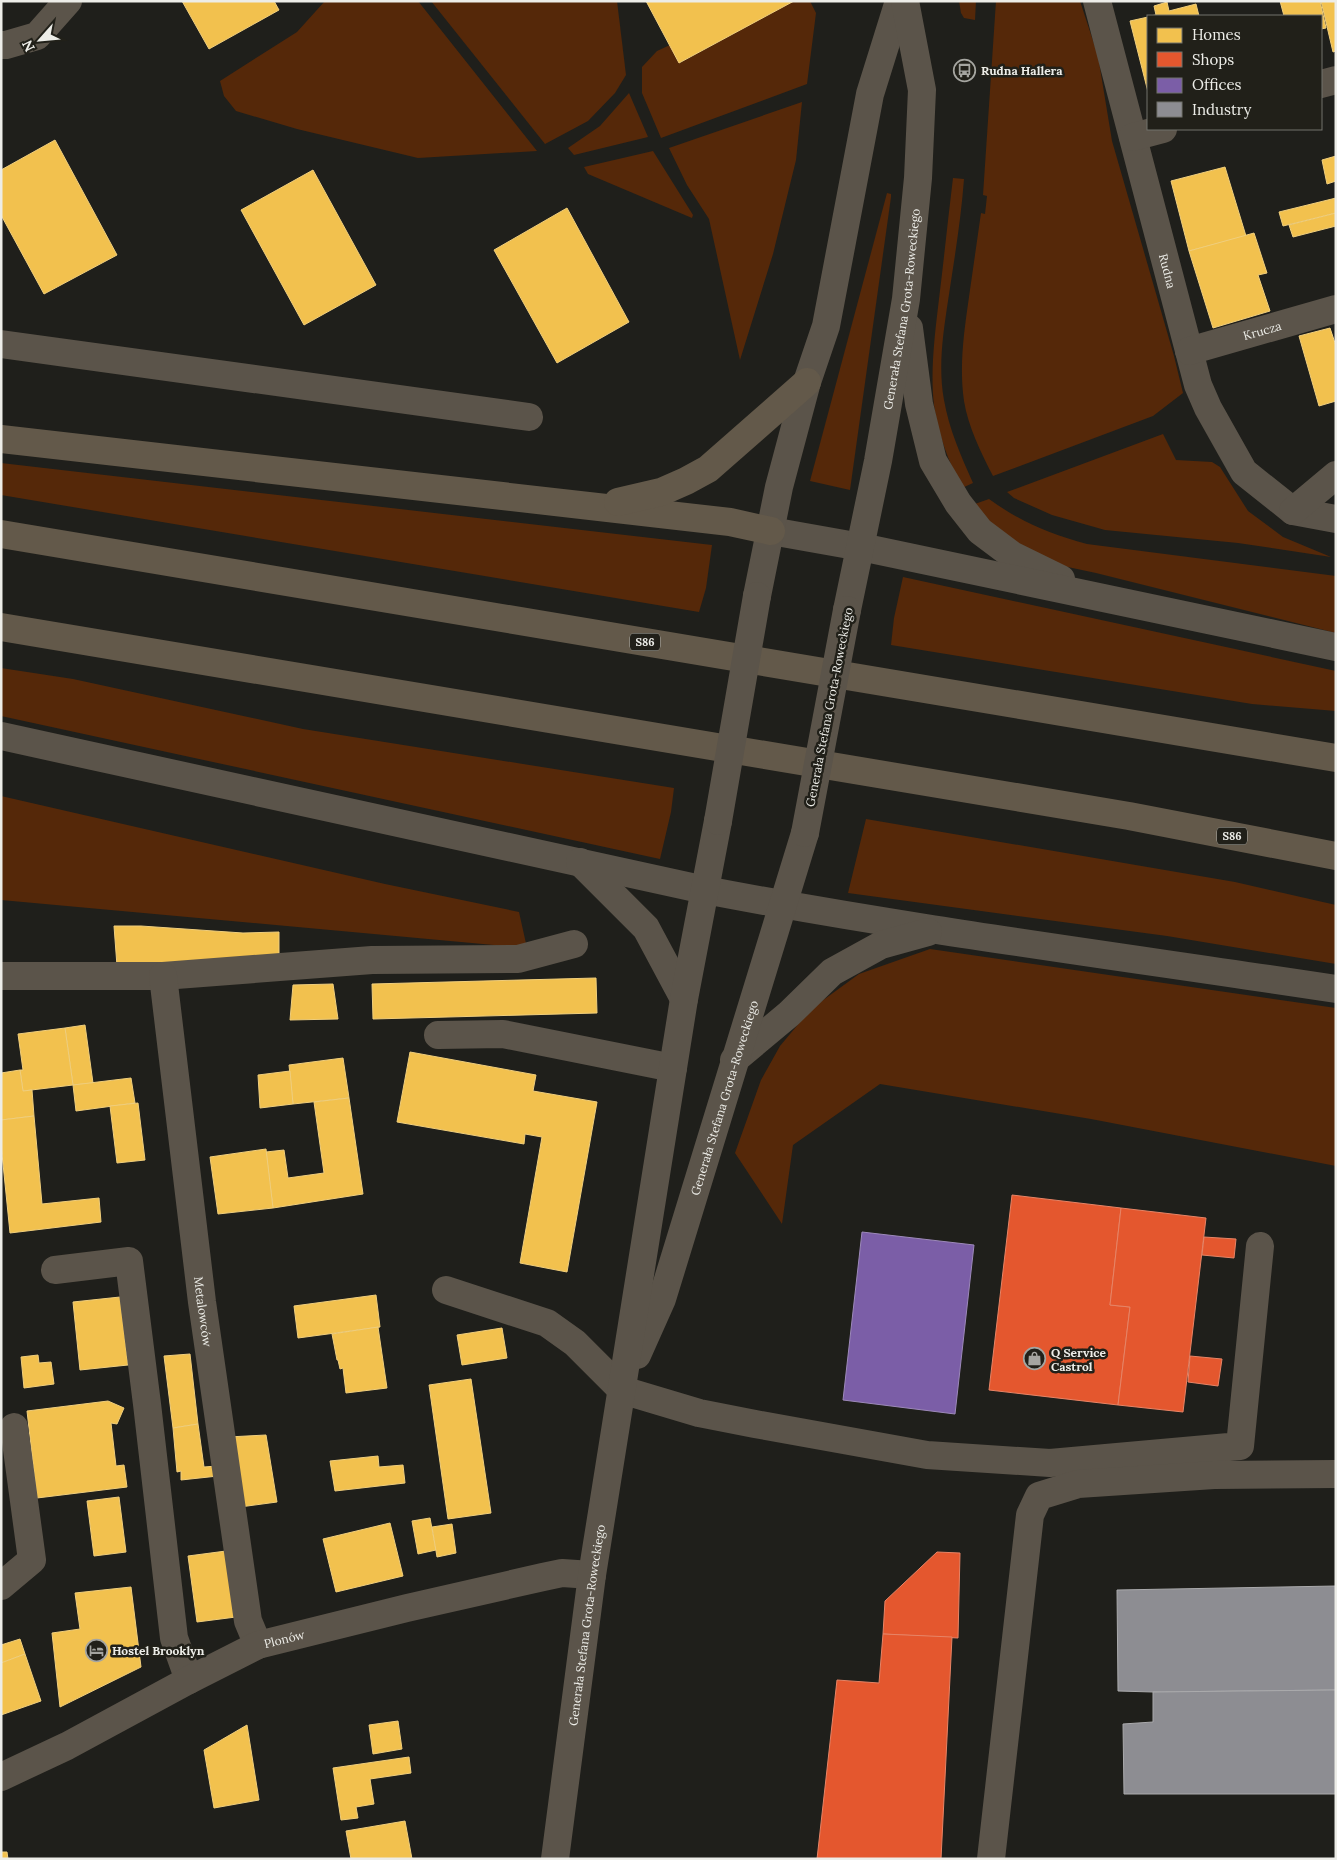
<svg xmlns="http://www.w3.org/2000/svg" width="1337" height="1860" viewBox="0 0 1337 1860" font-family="Lora,serif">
<rect width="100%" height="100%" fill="#1f1f1b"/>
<!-- green -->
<g fill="#552809">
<polygon points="325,1 418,1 537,151 418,158 297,129 236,111 224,96 220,81 297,32"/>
<polygon points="431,1 617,1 626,75 615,93 588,121 545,144"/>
<polygon points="794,1 810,1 816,13 807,84 661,138 642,93 642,67 657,51 670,45 680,63"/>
<polygon points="959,1 976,1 975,20 964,18 961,13"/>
<path d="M996,1H1080L1098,56L1112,141L1174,356L1183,393L1153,416L993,476C981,453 968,426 964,401C959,366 964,332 969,297C973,269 977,241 981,213L985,214L987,196L983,195Z"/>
<polygon points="629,93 648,137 574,155 568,148 600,126"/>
<polygon points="802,102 796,160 773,254 740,360 709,219 687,185 669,148"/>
<polygon points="653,151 693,215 692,218 588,174 584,167"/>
<path d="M953,178L964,179C961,220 954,261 948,301C943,334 938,367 944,400C949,429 961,456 973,483L962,488C949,462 938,435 934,405C930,371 935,333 939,299C944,259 948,218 953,178Z"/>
<polygon points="887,193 891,194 891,197 850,490 810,481"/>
<polygon points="1163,434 1176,460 1212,462 1220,467 1248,511 1283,537 1331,557 1238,543 1105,530 1052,515 1014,498 1007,492"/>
<polygon points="1,463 712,545 706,588 699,612 1,495"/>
<path d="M989,499C1021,522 1049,534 1087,544L1336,576V633L1096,573L1049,563L1010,543L972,505Z"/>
<polygon points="903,577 1336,671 1336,711 1252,704 891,645 894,618"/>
<polygon points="1,668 73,679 303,729 674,788 671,812 660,859 1,716"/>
<polygon points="1,796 385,884 519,912 527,948 1,900"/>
<polygon points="866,819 1235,882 1336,905 1336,964 1167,936 848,893"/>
<polygon points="930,949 1336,1008 1336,1166 1091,1119 880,1084 793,1145 782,1224 735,1153 761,1080 780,1046 811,1009 859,974"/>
</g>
<!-- homes -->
<g fill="#f2c14e" stroke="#f0ce7c">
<polygon points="182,1 274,1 279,10 209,49"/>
<polygon points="646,1 794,1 679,63"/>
<polygon points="1280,1 1320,1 1326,28 1321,29 1321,16 1284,16"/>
<polygon points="1321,1 1336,1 1336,51 1333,52"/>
<polygon points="1167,2 1169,11 1196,4 1199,16 1150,16 1156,15 1154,6"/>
<polygon points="1148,17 1148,92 1130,21"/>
<polygon points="55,140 117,255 44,294 1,215 1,170"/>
<polygon points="1336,156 1336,181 1327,184 1322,160"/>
<polygon points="1225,167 1246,236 1189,251 1171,181"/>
<polygon points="313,170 376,285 304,325 241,210"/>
<polygon points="1336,198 1336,213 1283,226 1279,212"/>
<polygon points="567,208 629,322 557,363 494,250"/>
<polygon points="1336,213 1336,226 1293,237 1289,225"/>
<polygon points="1254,233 1267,273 1258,275 1270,311 1213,328 1189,251"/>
<polygon points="1330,328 1336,346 1336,401 1319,406 1299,336"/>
<polygon points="114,926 141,926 243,933 279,932 279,960 117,966"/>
<polygon points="596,978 597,1013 373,1019 372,984"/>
<polygon points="333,984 338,1019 290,1020 293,985"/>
<polygon points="85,1025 93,1083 73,1085 65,1028"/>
<polygon points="65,1028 73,1085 23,1091 20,1070 23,1070 18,1034"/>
<polygon points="410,1052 536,1075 533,1091 597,1102 567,1272 520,1263 542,1137 525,1134 524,1144 397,1122"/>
<polygon points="343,1058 349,1098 293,1104 289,1065"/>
<polygon points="20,1070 23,1091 32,1090 34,1116 1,1120 1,1073"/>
<polygon points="290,1071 293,1104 260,1108 258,1075"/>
<polygon points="131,1078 135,1103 76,1111 73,1085"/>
<polygon points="349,1098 363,1194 273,1208 266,1152 284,1150 288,1178 324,1173 314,1102"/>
<polygon points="138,1103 145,1160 117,1163 110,1106"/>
<polygon points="34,1116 42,1204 99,1198 101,1222 10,1233 1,1144 1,1120"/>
<polygon points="266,1149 273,1208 218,1214 210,1157"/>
<polygon points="376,1295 380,1327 298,1338 294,1306"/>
<polygon points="120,1297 128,1365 80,1370 73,1302"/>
<polygon points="378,1327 387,1388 346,1393 343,1368 340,1369 338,1360 337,1360 332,1334"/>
<polygon points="502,1328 507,1358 462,1365 457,1335"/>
<polygon points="190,1354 198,1424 173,1428 164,1356"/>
<polygon points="38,1355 39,1363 51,1362 54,1384 24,1388 21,1357"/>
<polygon points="471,1379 491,1513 448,1519 429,1385"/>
<polygon points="108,1401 124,1408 117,1424 111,1423 116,1466 124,1465 127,1487 37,1498 27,1411"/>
<polygon points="198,1424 204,1467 217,1466 218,1476 181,1480 181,1471 177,1472 173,1428"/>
<polygon points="266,1435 277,1502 240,1507 228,1437"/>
<polygon points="378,1456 379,1467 403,1465 405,1483 335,1491 330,1461"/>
<polygon points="119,1497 126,1552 94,1556 87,1501"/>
<polygon points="430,1518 436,1550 418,1554 412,1521"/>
<polygon points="390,1523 403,1576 336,1592 323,1539"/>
<polygon points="452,1524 456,1553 437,1557 432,1527"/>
<polygon points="226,1551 236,1617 197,1622 188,1556"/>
<polygon points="131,1587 141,1667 60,1707 52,1633 80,1629 75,1593"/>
<polygon points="20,1639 25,1654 1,1663 1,1645"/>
<polygon points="25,1654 41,1701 1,1715 1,1663"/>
<polygon points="398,1721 402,1749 373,1754 369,1725"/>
<polygon points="247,1725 259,1800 214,1808 204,1750"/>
<polygon points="409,1757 411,1773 370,1779 374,1804 356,1807 358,1818 341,1820 333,1768"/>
<polygon points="405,1821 412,1859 351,1859 346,1831"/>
<polygon points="1,1852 7,1852 8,1859 1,1859"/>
</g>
<!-- shops -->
<g fill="#e4572e" stroke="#e78466">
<polygon points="1012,1195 1121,1208 1110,1305 1130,1307 1118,1405 989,1390"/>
<polygon points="1121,1208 1206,1218 1183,1412 1118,1405 1130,1307 1110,1305"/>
<polygon points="1204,1237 1236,1239 1234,1258 1202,1255"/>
<polygon points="1190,1356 1222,1359 1218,1386 1188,1382"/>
<polygon points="937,1552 960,1553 958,1638 883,1634 885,1601"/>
<polygon points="883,1634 952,1637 941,1859 817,1859 837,1680 879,1683"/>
</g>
<!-- offices -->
<polygon fill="#7b5ea7" stroke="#9d89ba" points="862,1232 974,1245 955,1414 843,1400"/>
<!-- industry -->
<g fill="#8d8d92" stroke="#aaaaac">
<polygon points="1336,1586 1336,1690 1153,1692 1118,1691 1117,1590"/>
<polygon points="1336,1690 1336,1794 1124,1794 1123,1724 1153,1722 1153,1692"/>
</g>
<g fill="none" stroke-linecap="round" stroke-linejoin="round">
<!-- minor -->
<g stroke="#5b544a" stroke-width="28">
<path id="s1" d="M1097,1L1198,385L1208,408L1244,472L1293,511L1336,519"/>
<polyline points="1,45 6,45 37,36 68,1"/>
<polyline points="1321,84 1336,80"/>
<polyline points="1133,137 1163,129"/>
<polyline points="909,328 919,404 933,461 958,503 980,531 1012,555 1061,579"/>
<polyline points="1,344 529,417"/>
<path id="s2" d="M1189,351L1336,309"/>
<polyline points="1293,511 1336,475"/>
<polyline points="771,531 861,547 1336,647"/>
<polyline points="757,596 779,487 807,382 826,326 870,94 899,1"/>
<path id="s3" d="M847,610L878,461L906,299L918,178L922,90L905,1"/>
<path d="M1,736L705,890C914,930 1125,957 1336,989"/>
<polyline points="580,862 646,928 684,999"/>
<polyline points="1,976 163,976 372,960 518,959 574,944"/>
<path id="s4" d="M163,976L202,1302L248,1621L258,1645"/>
<polyline points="438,1035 503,1034 673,1068"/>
<polyline points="734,1060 789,1014 832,972 881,945 928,932"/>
<polyline points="55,1270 129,1261 147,1404 174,1638 189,1680"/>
<polyline points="446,1290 547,1323 575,1343 622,1390 699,1413 755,1424 927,1455 1050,1463 1240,1446 1260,1246"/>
<path id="s5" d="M637,1355L662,1299L805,833"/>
<polyline points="1,1586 32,1560 14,1427"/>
<path id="s6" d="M1,1777L67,1746L189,1680L258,1645L407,1608L543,1577L562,1573L592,1575"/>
<path id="s7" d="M555,1859L592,1575L684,999L718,821"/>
<polyline points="991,1859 1030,1515 1039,1496 1078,1484 1214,1475 1336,1474"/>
</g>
<!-- highway -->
<g stroke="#63594a" stroke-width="28">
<polyline points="1,439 730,522 771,531"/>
<polyline points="618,502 661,492 686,481 708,469 807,382"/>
<polyline points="1,534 1336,758"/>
<polyline points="1,627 1129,816 1336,856"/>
</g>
<!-- minor-bridge -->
<g stroke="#5b544a" stroke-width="28">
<polyline points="718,821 757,596"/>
<polyline points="805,833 847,610"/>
</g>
</g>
<!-- icons -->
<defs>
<symbol id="bus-ring" viewBox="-11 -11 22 22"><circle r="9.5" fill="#212019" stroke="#a5a5a0" stroke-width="1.5"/><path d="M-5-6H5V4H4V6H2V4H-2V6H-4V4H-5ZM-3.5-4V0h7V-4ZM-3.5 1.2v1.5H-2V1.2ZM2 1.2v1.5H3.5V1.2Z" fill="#a5a5a0"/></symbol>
<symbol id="shop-ring" viewBox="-11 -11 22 22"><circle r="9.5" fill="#212019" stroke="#a5a5a0" stroke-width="1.5"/><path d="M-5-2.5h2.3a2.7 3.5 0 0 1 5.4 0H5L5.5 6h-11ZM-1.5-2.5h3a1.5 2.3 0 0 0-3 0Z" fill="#a5a5a0"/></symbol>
<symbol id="hotel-ring" viewBox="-11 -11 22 22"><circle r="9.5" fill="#212019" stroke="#a5a5a0" stroke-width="1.5"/><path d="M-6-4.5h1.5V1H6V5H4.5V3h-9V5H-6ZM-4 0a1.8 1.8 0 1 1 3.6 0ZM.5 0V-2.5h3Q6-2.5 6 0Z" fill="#a5a5a0"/></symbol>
</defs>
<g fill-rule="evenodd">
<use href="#bus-ring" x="952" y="58" width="25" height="25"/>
<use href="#shop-ring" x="1022" y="1346" width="25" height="25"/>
<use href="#hotel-ring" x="84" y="1638" width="25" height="25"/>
</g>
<g text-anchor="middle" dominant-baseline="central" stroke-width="5" stroke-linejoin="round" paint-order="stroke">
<!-- shield labels -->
<g fill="#212019" stroke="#b0b0aa" stroke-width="1">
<rect x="630" y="633.5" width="30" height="17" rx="4"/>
<rect x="1217" y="827.5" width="30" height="17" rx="4"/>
</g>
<g font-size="11" font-weight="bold" fill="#edede8">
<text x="645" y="642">S86</text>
<text x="1232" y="836">S86</text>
</g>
<!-- poi labels -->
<g font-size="12" font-weight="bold" fill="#edede8" stroke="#212019" text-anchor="start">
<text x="981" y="70">Rudna Hallera</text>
<text x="1051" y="1352">Q Service<tspan x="1051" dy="14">Castrol</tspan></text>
<text x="112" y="1650">Hostel Brooklyn</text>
</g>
<!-- street labels -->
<g font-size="12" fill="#edede8" stroke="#212019">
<text stroke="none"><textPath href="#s1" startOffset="279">Rudna</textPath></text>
<text stroke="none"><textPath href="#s3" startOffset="306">Generała Stefana Grota-Roweckiego</textPath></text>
<text stroke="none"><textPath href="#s2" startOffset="76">Krucza</textPath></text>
<text transform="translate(829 707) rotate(-79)">Generała Stefana Grota-Roweckiego</text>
<text stroke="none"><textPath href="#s5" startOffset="272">Generała Stefana Grota-Roweckiego</textPath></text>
<text stroke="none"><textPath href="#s4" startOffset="338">Metalowców</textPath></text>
<text stroke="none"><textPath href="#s7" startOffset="236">Generała Stefana Grota-Roweckiego</textPath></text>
<text stroke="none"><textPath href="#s6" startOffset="316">Plonów</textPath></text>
</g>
</g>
<!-- border -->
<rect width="1337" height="1860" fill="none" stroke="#edede8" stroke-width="5"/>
<!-- legend -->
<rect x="1147" y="15" width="175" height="115" fill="#212019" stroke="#73726c"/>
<rect x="1157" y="28" width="25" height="15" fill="#f2c14e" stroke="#73726c"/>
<text x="1192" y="40" font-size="15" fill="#edede8">Homes</text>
<rect x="1157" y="52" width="25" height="15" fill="#e4572e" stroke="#73726c"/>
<text x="1192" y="65" font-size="15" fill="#edede8">Shops</text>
<rect x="1157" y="78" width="25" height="15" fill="#7b5ea7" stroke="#73726c"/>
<text x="1192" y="90" font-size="15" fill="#edede8">Offices</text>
<rect x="1157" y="102" width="25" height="15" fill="#8d8d92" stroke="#73726c"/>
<text x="1192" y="115" font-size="15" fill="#edede8">Industry</text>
<!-- north arrow -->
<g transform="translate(40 40) rotate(243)" stroke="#212019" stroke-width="4" paint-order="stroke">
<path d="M0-4L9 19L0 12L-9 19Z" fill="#edede8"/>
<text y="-8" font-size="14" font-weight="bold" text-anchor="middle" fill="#edede8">N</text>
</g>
</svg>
